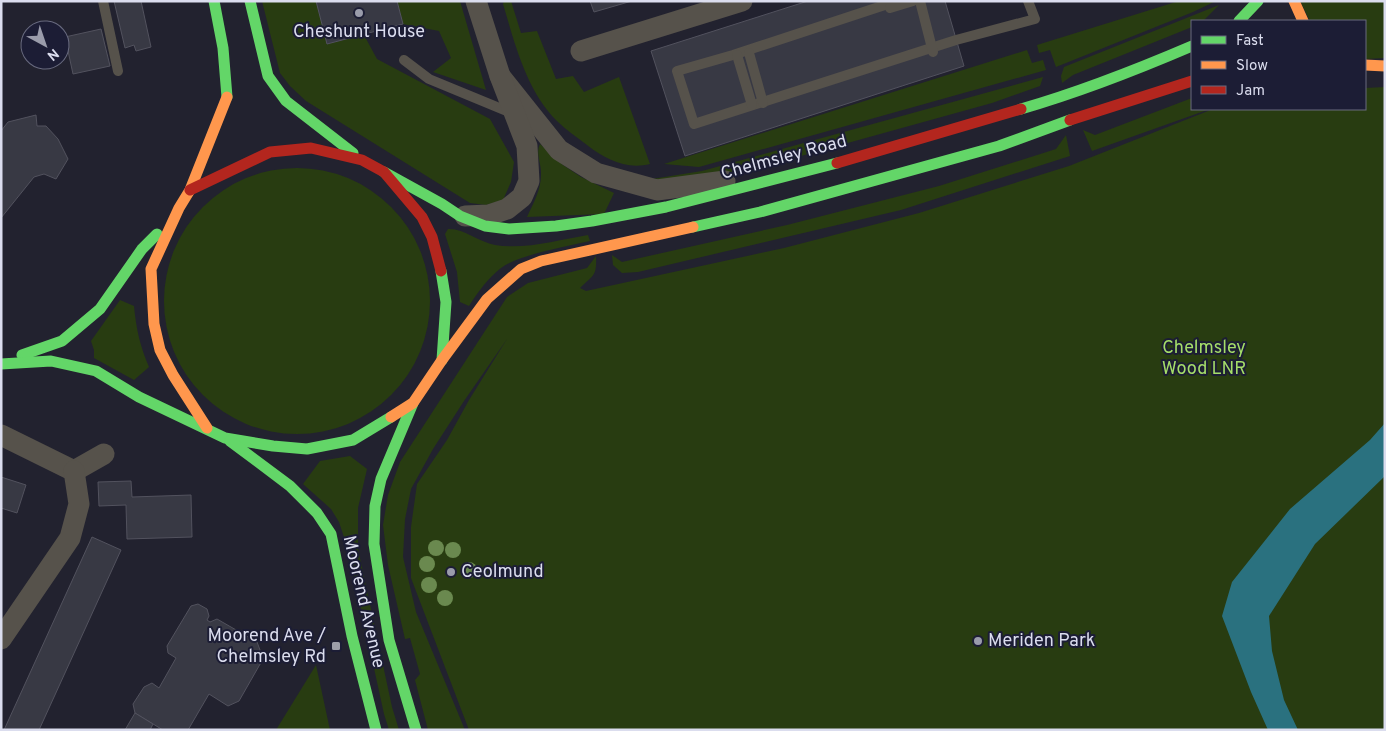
<svg xmlns="http://www.w3.org/2000/svg" width="1386" height="731" viewBox="0 0 1386 731" font-family="Overpass,sans-serif">
<rect width="100%" height="100%" fill="#22222f"/>
<!-- green -->
<g fill="#283c11">
<polygon points="262,1 316,1 327,44 364,35 377,59 490,119 514,162 511,182 503,200 486,205 470,203 306,101 290,86 280,73"/>
<polygon points="397,1 460,1 486,90 433,72 451,58 439,31 403,24"/>
<path d="M504,1H511L521,33L537,31L556,79L573,76L584,92L619,77L650,164C626,170 605,159 587,145C577,137 566,130 557,121C526,90 515,44 503,4Z"/>
<polygon points="1179,1 1216,1 1193,12 1056,67 1050,50 1039,53 1037,45"/>
<polygon points="1300,1 1385,1 1385,58 1365,59 1365,21 1310,21"/>
<polygon points="1219,5 1203,21 1192,21 1192,27 1073,75 1062,83 1061,76 1064,67"/>
<polygon points="1027,50 1032,63 1043,60 1046,70 699,167 664,164"/>
<polygon points="1043,77 1040,86 992,103 790,159 711,177 671,183 652,179 702,171"/>
<path d="M1385,87V730H469L411,578V527L417,484L447,440L469,400L507,339L464,401L433,449L411,489L405,519L403,557L416,612L465,730H428L415,680L420,674L410,638L405,639L388,565L383,525L388,495L400,462L507,297L528,283L587,268L596,256C597,277 593,275 580,288L586,291L784,248L919,213L1069,166L1213,109H1365V88Z"/>
<polygon points="1192,98 1192,109 1210,109 1092,151 1083,130 1095,135"/>
<polygon points="1066,135 1070,156 901,210 638,272 622,273 613,265 612,255 622,262 787,225 939,186 1056,149"/>
<path d="M540,144L563,165L581,177L614,193L604,214L527,217C533,204 541,190 541,175C542,165 535,153 540,144Z"/>
<circle cx="297" cy="301" r="133"/>
<path d="M448,229C463,228 479,242 495,245C525,250 558,240 588,235L590,241C568,246 518,255 501,268C488,278 478,292 469,306L460,302L457,272L445,234Z"/>
<path d="M120,300L134,306C136,328 140,346 149,367L134,380L94,358V350L91,341Z"/>
<polygon points="350,456 367,469 358,508 358,549 392,707 399,730 389,730 384,714 348,549 339,522 331,509 303,484 320,461"/>
<polygon points="316,665 330,730 276,730"/>
</g>
<!-- water -->
<polygon fill="#2a717f" points="1385,423 1385,476 1315,544 1269,616 1272,651 1284,700 1298,730 1268,730 1251,692 1222,616 1232,582 1290,509 1370,440"/>
<!-- building -->
<g fill="#383944" stroke="#52525e">
<polygon points="114,1 141,1 151,47 136,51 134,45 125,48"/>
<polygon points="316,1 397,1 403,24 327,44"/>
<polygon points="590,1 632,1 594,12"/>
<polygon points="808,1 945,1 964,66 685,156 651,51"/>
<polygon points="101,29 110,66 73,74 65,37"/>
<polygon points="36,115 37,126 46,126 58,139 68,159 56,179 44,174 34,177 1,218 1,131 8,122"/>
<polygon points="1,477 26,485 17,513 1,508"/>
<polygon points="131,481 132,497 191,495 192,537 127,539 126,505 99,506 98,482"/>
<polygon points="92,537 121,550 39,730 4,730"/>
<polygon points="198,604 207,609 209,616 207,620 210,622 217,619 257,642 260,650 257,655 263,659 239,701 228,706 209,694 188,730 163,730 135,713 133,704 144,687 152,683 159,688 176,658 168,653 167,646 191,606"/>
<polygon points="135,713 153,724 150,730 125,730"/>
</g>
<g fill="none" stroke-linecap="round" stroke-linejoin="round">
<!-- lane -->
<g stroke="#56524b" stroke-width="10">
<polyline points="103,1 118,71"/>
<polyline points="897,1 733,55 677,71 694,124 956,40 1035,19 1028,1"/>
<polyline points="920,1 933,52"/>
<polyline points="890,8 913,1"/>
<polyline points="749,53 763,103"/>
<polyline points="737,55 752,105"/>
<polyline points="404,60 429,79 514,114"/>
</g>
<!-- street -->
<g stroke="#56524b" stroke-width="21">
<polyline points="581,51 742,1"/>
<polyline points="500,76 559,150 596,173 657,190 725,181"/>
<polyline points="465,216 489,215 507,209 522,197 529,181 527,146 500,76 476,1"/>
<polyline points="1,435 74,471"/>
<polyline points="74,471 104,454"/>
<polyline points="1,639 70,538 79,504 74,471"/>
</g>
<!-- fast -->
<g stroke="#63d668" stroke-width="11">
<polyline points="214,1 223,48 227,97"/>
<polyline points="250,1 268,76 286,101 353,153"/>
<polyline points="1239,21 1258,1"/>
<path d="M1021,109C1080,92 1136,70 1192,46"/>
<polyline points="384,172 442,204 460,216 485,226 509,229 556,226 592,221 666,207 837,163"/>
<polyline points="693,227 760,212 999,146 1070,120"/>
<polyline points="441,271 446,302 442,360"/>
<polyline points="22,355 62,341 100,309 142,249 157,234"/>
<polyline points="1,364 51,361 96,371 139,397 225,438 273,446 307,449 353,440 391,417"/>
<polyline points="413,403 381,479 375,506 374,544 389,640 416,730"/>
<polyline points="230,441 290,486 317,513 331,534 352,636 376,730"/>
</g>
<!-- slow -->
<g stroke="#ff974d" stroke-width="11">
<polyline points="1294,1 1303,21"/>
<polyline points="1365,65 1385,66"/>
<polyline points="391,417 413,403 442,360 487,299 521,269 541,261 693,227"/>
<polyline points="207,428 173,375 160,350 154,324 151,269 179,208 190,190 227,97"/>
</g>
<!-- jam -->
<g stroke="#b3261e" stroke-width="11">
<polyline points="1070,120 1192,81"/>
<polyline points="837,163 1021,109"/>
<polyline points="190,190 270,152 311,148 362,160 384,172 422,217 432,237 441,271"/>
</g>
</g>
<!-- trees -->
<g fill="#6a894f">
<circle cx="436" cy="548" r="8"/>
<circle cx="453" cy="550" r="8"/>
<circle cx="427" cy="564" r="8"/>
<circle cx="469" cy="570" r="8"/>
<circle cx="429" cy="585" r="8"/>
<circle cx="445" cy="598" r="8"/>
</g>
<!-- markers -->
<g fill="#9a9cab" stroke="#1c1d35" stroke-width="2">
<circle cx="359" cy="13" r="5"/>
<circle cx="451" cy="572" r="5"/>
<circle cx="978" cy="641" r="5"/>
<rect x="331" y="641" width="10" height="10" rx="2.5"/>
</g>
<g text-anchor="middle" dominant-baseline="central" stroke-width="4" stroke-linejoin="round" paint-order="stroke">
<!-- poi labels -->
<g font-size="18" fill="#dbddee" stroke="#1c1d35" text-anchor="start">
<text x="359" y="32" text-anchor="middle">Cheshunt House</text>
<text x="461" y="572">Ceolmund</text>
<text x="326" y="636" text-anchor="end">Moorend Ave /<tspan x="326" dy="21">Chelmsley Rd</tspan></text>
<text x="988" y="641">Meriden Park</text>
</g>
<!-- street labels -->
<g font-size="18" fill="#dbddee" stroke="#1c1d35">
<text transform="translate(784 158) rotate(-15)">Chelmsley Road</text>
<text transform="translate(363 602) rotate(77)">Moorend Avenue</text>
</g>
<!-- park labels -->
<g font-size="18" fill="#a5de69" stroke="#1c1d35">
<text x="1204" y="348">Chelmsley<tspan x="1204" dy="21">Wood LNR</tspan></text>
</g>
</g>
<!-- border -->
<rect width="1386" height="731" fill="none" stroke="#dbddee" stroke-width="5"/>
<!-- legend -->
<rect x="1191" y="20" width="175" height="90" fill="#1c1d35" stroke="#686a7f"/>
<rect x="1201" y="36" width="25" height="8" fill="#63d668" stroke="#686a7f"/>
<text x="1236" y="45" font-size="15" fill="#dbddee">Fast</text>
<rect x="1201" y="61" width="25" height="8" fill="#ff974d" stroke="#686a7f"/>
<text x="1236" y="70" font-size="15" fill="#dbddee">Slow</text>
<rect x="1201" y="86" width="25" height="8" fill="#b3261e" stroke="#686a7f"/>
<text x="1236" y="95" font-size="15" fill="#dbddee">Jam</text>
<!-- north arrow -->
<g transform="translate(45 45) rotate(140)"><circle r="24" fill="#1c1d35" stroke="#686a7f"/>
<path d="M0-4L9 19L0 12L-9 19Z" fill="#9a9cab"/>
<text y="-8" font-size="14" font-weight="bold" text-anchor="middle" fill="#dbddee">N</text>
</g>
</svg>
